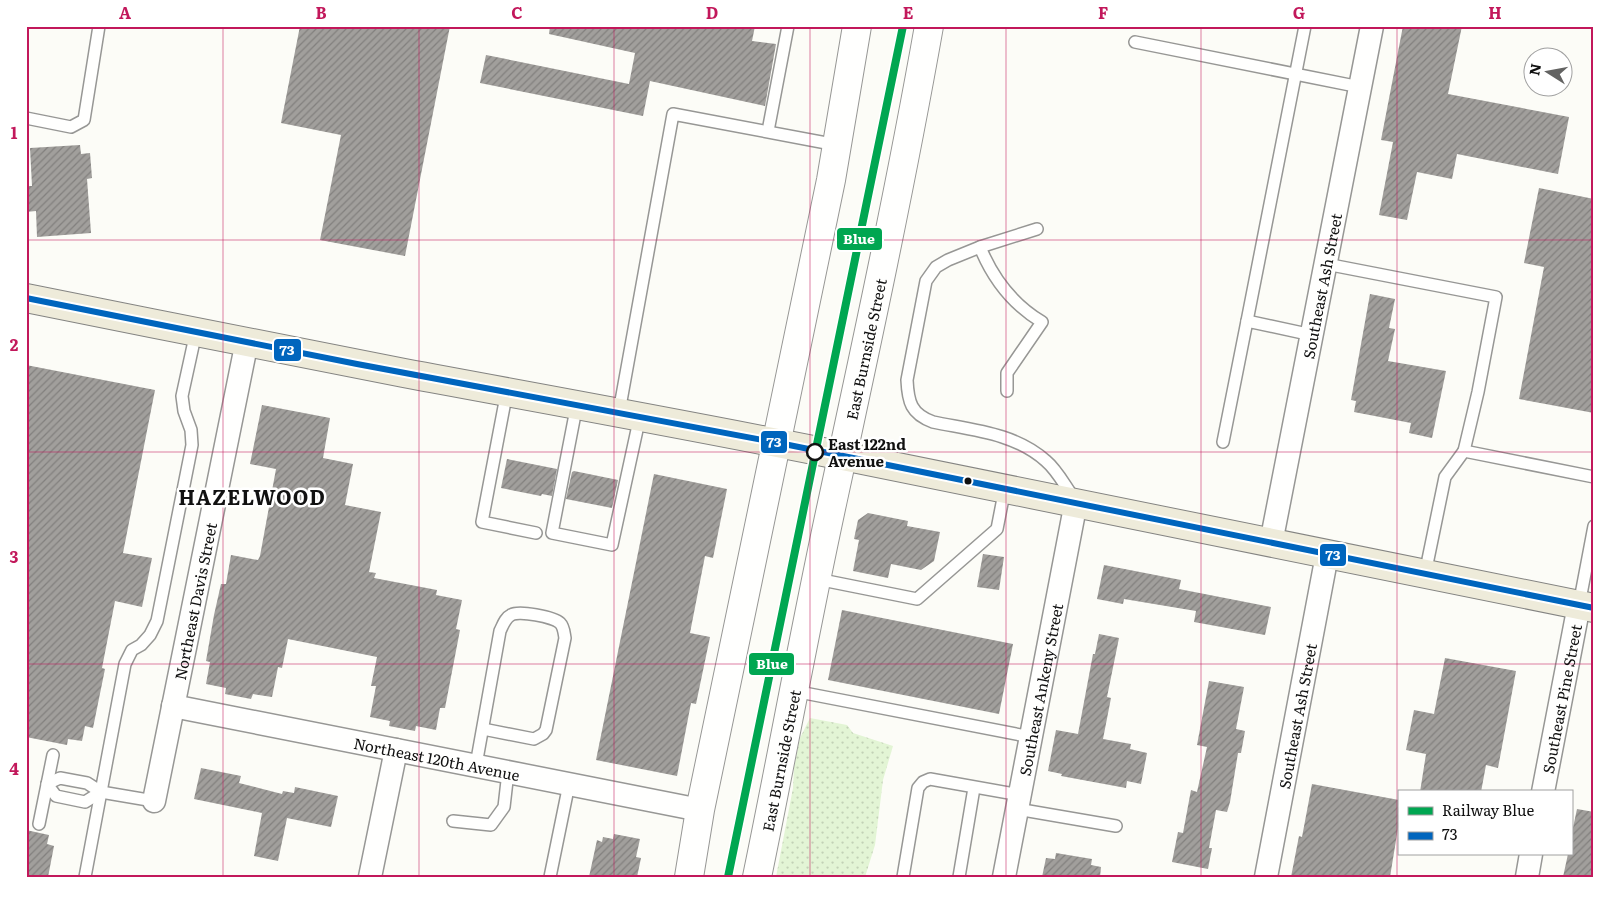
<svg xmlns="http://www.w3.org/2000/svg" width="1620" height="903" viewBox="0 0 1620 903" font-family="Literata,serif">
<defs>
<pattern id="grass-dots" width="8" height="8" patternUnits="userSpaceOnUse" patternTransform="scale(1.25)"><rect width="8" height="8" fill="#e3f5d5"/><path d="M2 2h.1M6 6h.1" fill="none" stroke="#c2d1b6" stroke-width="1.8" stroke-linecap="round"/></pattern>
<pattern id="building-hatch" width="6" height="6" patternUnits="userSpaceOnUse" patternTransform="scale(1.25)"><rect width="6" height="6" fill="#a19f9c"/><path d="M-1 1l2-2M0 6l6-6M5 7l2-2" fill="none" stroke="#82807e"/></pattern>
</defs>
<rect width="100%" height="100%" fill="#fcfcf7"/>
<!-- grass -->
<polygon fill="url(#grass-dots)" points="810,718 847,725 853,733 893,746 883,780 875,845 865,877 776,877 793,788 794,767 800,738"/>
<!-- building -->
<g fill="url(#building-hatch)">
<polygon points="300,26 450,26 405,256 320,240 341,135 281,123"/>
<polygon points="550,26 755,26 752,41 776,44 765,106 650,81 643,116 480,83 486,55 629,84 635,53 549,34"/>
<polygon points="1403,26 1462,26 1448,94 1569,117 1558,174 1457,154 1452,179 1417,172 1407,220 1379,215 1393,142 1381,140"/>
<polygon points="80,145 81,154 90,153 92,178 87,179 91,233 37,237 36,211 26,212 26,186 32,186 30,148"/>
<polygon points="1539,188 1594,199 1594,413 1519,399 1544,267 1524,263"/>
<polygon points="1370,294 1395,299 1389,328 1395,329 1388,361 1446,371 1432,438 1409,433 1411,423 1354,412 1356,401 1351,400"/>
<polygon points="26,365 155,390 123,553 152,558 142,607 115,601 102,668 105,669 93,728 85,726 82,741 68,739 67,745 26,737"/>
<polygon points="262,405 330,418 323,458 353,464 345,505 381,512 369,572 376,573 374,578 437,590 436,595 462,600 456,629 460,630 445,708 440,708 436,730 416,726 415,731 389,726 390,721 370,717 376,686 371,686 377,657 288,639 282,668 278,667 272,697 253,694 251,699 225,694 226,688 206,684 210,662 206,661 214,615 221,584 226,584 231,555 258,560 260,556 276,469 250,464"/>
<polygon points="507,459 557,469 552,496 542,494 541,496 501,488"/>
<polygon points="574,471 618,480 612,508 566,499 572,472"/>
<polygon points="654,474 727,489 713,558 705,556 690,633 710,637 696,704 691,703 677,776 596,760"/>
<polygon points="868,513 908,521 907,526 940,532 934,561 921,570 891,564 888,578 853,571 859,540 854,539 858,520"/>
<polygon points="983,554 1004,557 999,590 977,587"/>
<polygon points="1104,565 1181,580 1179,589 1271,607 1265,635 1194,622 1196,611 1124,599 1123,604 1097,599"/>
<polygon points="842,610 1013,644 999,714 828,680"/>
<polygon points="1099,634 1119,638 1107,697 1111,698 1103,739 1131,744 1130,749 1147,753 1141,784 1127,781 1126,788 1061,776 1062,774 1048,771 1056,730 1078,734 1093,654 1095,654"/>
<polygon points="1445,658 1516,671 1498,768 1486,765 1481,792 1420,792 1426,754 1406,750 1414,710 1434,714"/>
<polygon points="1209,681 1244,687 1236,729 1245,731 1241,753 1238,753 1230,802 1227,812 1216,810 1209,848 1212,848 1208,869 1172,862 1178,832 1183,833 1191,790 1197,792 1207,747 1197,745"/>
<polygon points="201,768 241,776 239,783 282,794 283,791 294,793 295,787 338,796 331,827 287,818 278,861 254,856 262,813 194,799"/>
<polygon points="1312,784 1399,800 1399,822 1390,877 1291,877 1299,836 1302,837"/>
<polygon points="1577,809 1594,812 1594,877 1563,877 1568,854 1571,854 1571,837"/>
<polygon points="26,830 49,835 47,844 54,846 48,877 26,877"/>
<polygon points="614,834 640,839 636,857 641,858 637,877 589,877 597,840 602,842 603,837 613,839"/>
<polygon points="1056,853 1092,859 1091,865 1101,867 1100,877 1042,877 1046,858 1055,859"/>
</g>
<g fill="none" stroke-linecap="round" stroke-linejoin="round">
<defs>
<g id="service">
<polyline points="1135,42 1360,87"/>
<polyline points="26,118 71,127 84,120 99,26"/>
<polyline points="768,131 788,26"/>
<path d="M1037,229L980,247L948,260L936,267L926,281L907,380C908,402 911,414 933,422C972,430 1015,433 1046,461C1057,470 1065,486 1074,498"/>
<path d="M980,247C993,279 1012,304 1042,322L1007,373V391"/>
<polyline points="1326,264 1496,297 1478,392 1464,451"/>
<polyline points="1247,321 1305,26"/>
<polyline points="507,391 482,522 536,533"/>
<polyline points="577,404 552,533 612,545 640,416"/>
<polyline points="619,412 673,114 837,145"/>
<polyline points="1223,442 1247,321 1312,335"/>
<polyline points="1425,574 1445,477 1464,451 1594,477"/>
<polyline points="817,579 917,599 997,529 1005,488"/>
<polyline points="1579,605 1594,526"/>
<polyline points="794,691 1031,737"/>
<path d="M476,765L500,631C503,625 505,618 511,615C518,610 554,617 560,623C564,627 564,633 565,638L546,730L543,734L534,739L483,729"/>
<polyline points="101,792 85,802 56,796 47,784 60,778 76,781 87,783 101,792 154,801"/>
<polyline points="1017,809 1116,826"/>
<polyline points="453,821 491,825 504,807 508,772"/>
<polyline points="39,824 53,755"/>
<polyline points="85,877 125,664 132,650 141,645 150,635 157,621 192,445 191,430 184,411 182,396 196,332"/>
<polyline points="550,877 569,784"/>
<polyline points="903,877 918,788 923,782 930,779 1020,795"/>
<polyline points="959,877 974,788"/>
</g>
<g id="minor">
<path id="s1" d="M1271,543L1372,26"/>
<path id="s2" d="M173,706L700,810"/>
<path id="s3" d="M1543,792L1579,605"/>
<path id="s4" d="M154,801L247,341"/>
<polyline points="370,877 396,750"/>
<path id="s5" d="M1004,877L1076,502"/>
<path id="s6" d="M1266,877L1327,555"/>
<polyline points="1527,877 1531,854"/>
</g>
<g id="tertiary">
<polyline points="689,877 700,810 831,180 857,26"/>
<path id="s7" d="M757,877C782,756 804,634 830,513C865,351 900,190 929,26"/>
</g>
<path id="primary" d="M26,298C152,323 278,349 404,373C549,400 694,426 838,455C1090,504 1342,559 1594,608"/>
</defs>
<!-- service casing -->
<use href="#service" stroke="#979795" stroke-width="14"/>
<!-- minor casing -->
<use href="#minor" stroke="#979795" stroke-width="25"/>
<!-- tertiary casing -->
<use href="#tertiary" stroke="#979795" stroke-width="30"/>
<!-- primary casing -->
<use href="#primary" stroke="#848482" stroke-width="30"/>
<!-- service -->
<use href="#service" stroke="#fffffe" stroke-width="11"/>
<!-- minor -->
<use href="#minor" stroke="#fffffe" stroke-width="22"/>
<!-- tertiary -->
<use href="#tertiary" stroke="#fffffe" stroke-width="28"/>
<!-- primary -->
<use href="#primary" stroke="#eeebda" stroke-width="28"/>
<defs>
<polyline id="bus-1" points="26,298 357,364 784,444 1594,608"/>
</defs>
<!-- bus-1 casing -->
<use href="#bus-1" stroke="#fff" stroke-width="10"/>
<!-- bus-1 -->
<use href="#bus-1" stroke="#0065bd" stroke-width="6"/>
<defs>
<polyline id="rail-1" points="728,877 903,26"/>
</defs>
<!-- rail-1 casing -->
<use href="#rail-1" stroke="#fff" stroke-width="11"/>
<!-- rail-1 -->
<use href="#rail-1" stroke="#00a651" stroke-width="8"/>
</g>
<!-- grid -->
<path fill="none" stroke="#c2185b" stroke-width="1" stroke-opacity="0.55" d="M223,26V877M419,26V877M614,26V877M810,26V877M1006,26V877M1201,26V877M1397,26V877M26,240H1594M26,452H1594M26,664H1594"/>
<!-- markers -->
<circle fill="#fff" stroke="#111" stroke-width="2.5" cx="815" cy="452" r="8"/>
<circle fill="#111" stroke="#fff" stroke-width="2" cx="968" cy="481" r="4.5"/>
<g text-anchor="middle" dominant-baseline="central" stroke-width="5" stroke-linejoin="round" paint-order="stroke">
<!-- street labels -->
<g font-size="15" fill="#111" stroke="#fff">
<text stroke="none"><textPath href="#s1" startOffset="262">Southeast Ash Street</textPath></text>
<text stroke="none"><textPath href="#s7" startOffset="539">East Burnside Street</textPath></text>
<text stroke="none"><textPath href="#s4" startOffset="204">Northeast Davis Street</textPath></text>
<text stroke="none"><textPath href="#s5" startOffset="191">Southeast Ankeny Street</textPath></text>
<text stroke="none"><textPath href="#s3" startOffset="95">Southeast Pine Street</textPath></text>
<text stroke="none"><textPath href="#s6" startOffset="164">Southeast Ash Street</textPath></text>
<text stroke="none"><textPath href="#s2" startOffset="269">Northeast 120th Avenue</textPath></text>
<text stroke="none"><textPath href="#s7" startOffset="119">East Burnside Street</textPath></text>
</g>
<!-- stop labels -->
<g font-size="15" font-weight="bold" fill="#111" stroke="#fff" text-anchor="start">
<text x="828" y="443">East 122nd<tspan x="828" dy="17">Avenue</tspan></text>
</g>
<!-- district labels -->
<g font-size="20" font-weight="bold" letter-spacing="1" fill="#111" stroke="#fff">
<text x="252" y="496">HAZELWOOD</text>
</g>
</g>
<g stroke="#fff" stroke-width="2">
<rect x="836" y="227" width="47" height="24" rx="5" fill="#00a651"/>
<rect x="273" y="338" width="29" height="24" rx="5" fill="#0065bd"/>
<rect x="760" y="430" width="28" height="24" rx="5" fill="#0065bd"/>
<rect x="1319" y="543" width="28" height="24" rx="5" fill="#0065bd"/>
<rect x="748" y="652" width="47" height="24" rx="5" fill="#00a651"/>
</g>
<g font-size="14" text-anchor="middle" font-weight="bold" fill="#fff">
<text x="859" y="244">Blue</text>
<text x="287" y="355">73</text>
<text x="774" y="447">73</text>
<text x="1333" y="560">73</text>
<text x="772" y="669">Blue</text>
</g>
<!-- border -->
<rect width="1620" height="903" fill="none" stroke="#ffffff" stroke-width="55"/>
<!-- legend -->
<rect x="1398" y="790" width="175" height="65" fill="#ffffff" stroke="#a0a0a0"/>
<rect x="1408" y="807" width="25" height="8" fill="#00a651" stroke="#a0a0a0"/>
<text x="1442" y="816" font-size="15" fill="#111111">Railway Blue</text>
<rect x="1408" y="832" width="25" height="8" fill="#0065bd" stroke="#a0a0a0"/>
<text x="1442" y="840" font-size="15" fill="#111111">73</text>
<!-- north arrow -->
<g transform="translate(1548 72) rotate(281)"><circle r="24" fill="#ffffff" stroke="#a0a0a0"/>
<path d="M0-4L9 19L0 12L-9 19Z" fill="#636362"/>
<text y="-8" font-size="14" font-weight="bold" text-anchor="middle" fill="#111111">N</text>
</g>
<rect x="28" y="28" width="1564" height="848" fill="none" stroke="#c2185b" stroke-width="2"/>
<g font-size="16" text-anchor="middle" font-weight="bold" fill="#c2185b">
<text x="125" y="19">A</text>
<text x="321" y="19">B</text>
<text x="517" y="19">C</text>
<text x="712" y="19">D</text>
<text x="908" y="19">E</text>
<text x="1103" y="19">F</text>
<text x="1299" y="19">G</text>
<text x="1495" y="19">H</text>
<text x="14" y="139">1</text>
<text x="14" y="351">2</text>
<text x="14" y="563">3</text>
<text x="14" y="775">4</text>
</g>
</svg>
